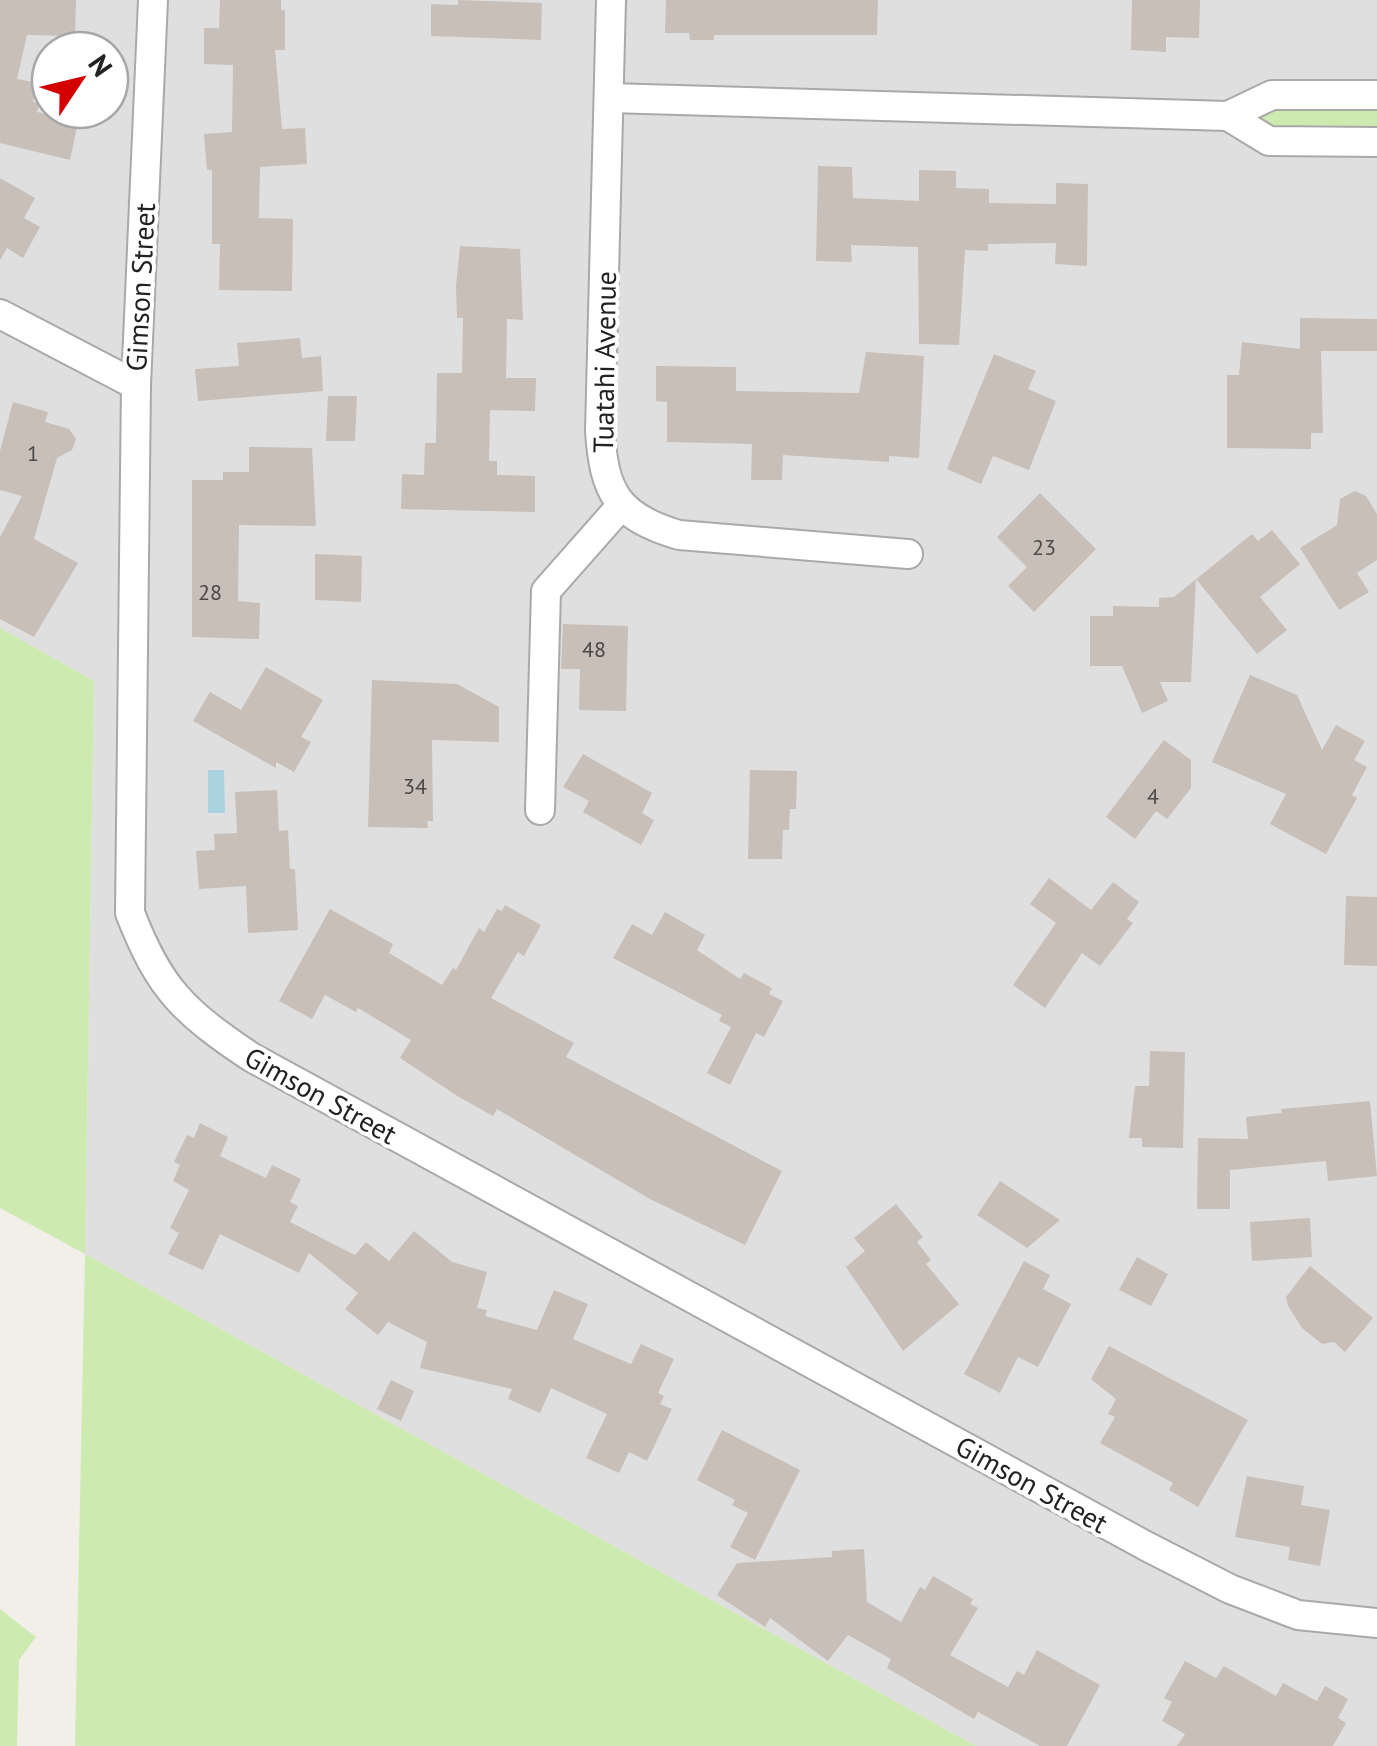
<svg xmlns="http://www.w3.org/2000/svg" width="1377" height="1746" viewBox="0 0 1377 1746" font-family="'PT Sans',sans-serif">
<rect width="100%" height="100%" fill="#f2efe9"/>
<!-- residential -->
<path fill="#e0dfdf" fill-rule="evenodd" d="M0,0H1377V1746H976L85,1254L94,681L0,628ZM50,50H110V110H50Z"/>
<!-- grass -->
<g fill="#cdebb0">
<polygon points="1260,107 1377,108 1377,132 1265,130 1253,113"/>
<polygon points="0,628 94,681 85,1254 976,1746 75,1746 85,1254 0,1208"/>
<polygon points="0,1609 36,1637 19,1660 17,1746 0,1746"/>
</g>
<!-- water -->
<polygon fill="#aad3df" points="208,770 224,770 225,813 208,813"/>
<!-- building -->
<g fill="#c7bfb8">
<polygon points="0,0 76,0 75,36 27,35 17,79 37,83 33,102 40,103 37,112 78,122 70,160 0,143"/>
<polygon points="220,0 281,0 281,10 285,10 285,50 275,50 282,129 305,128 307,164 260,167 259,218 293,219 292,291 219,290 220,244 212,244 212,170 207,170 204,134 232,132 233,65 204,64 204,28 219,28"/>
<polygon points="458,0 542,3 541,40 431,36 431,4 458,5"/>
<polygon points="666,0 878,0 877,35 714,35 714,40 690,40 689,33 665,33"/>
<polygon points="1132,0 1200,0 1199,38 1166,37 1166,52 1131,50"/>
<polygon points="818,166 852,167 853,198 919,201 919,170 956,171 956,188 989,189 989,203 1056,204 1056,183 1088,184 1087,266 1055,264 1056,243 988,244 988,251 965,250 959,345 919,344 918,247 851,245 852,262 816,261"/>
<polygon points="0,178 35,198 24,218 40,227 23,258 7,248 0,260"/>
<polygon points="460,246 520,249 523,320 507,319 506,378 536,378 535,411 490,410 489,461 497,461 497,475 535,476 535,512 401,509 402,474 424,475 425,443 436,443 437,373 462,373 463,318 457,318 456,286"/>
<polygon points="1300,318 1377,319 1377,351 1321,351 1323,433 1311,433 1311,449 1227,448 1227,375 1239,375 1242,342 1300,349"/>
<polygon points="300,338 302,358 321,356 323,391 198,401 195,369 239,366 237,343"/>
<polygon points="866,352 924,356 919,458 889,456 889,462 783,455 782,480 751,480 752,444 667,442 667,402 656,401 656,366 736,367 736,391 859,393"/>
<polygon points="994,354 1036,371 1028,389 1056,401 1029,470 993,456 981,484 947,469"/>
<polygon points="328,396 357,396 355,441 326,441"/>
<polygon points="13,402 48,412 45,422 69,429 76,439 72,450 57,458 34,539 78,563 34,637 0,619 0,537 22,496 0,490 0,451"/>
<polygon points="249,447 312,448 316,526 239,525 238,601 260,603 259,639 192,637 192,480 223,480 223,472 249,472"/>
<polygon points="1355,491 1366,496 1377,514 1377,560 1357,573 1369,592 1339,610 1300,548 1337,525 1340,499"/>
<polygon points="1040,493 1096,549 1034,612 1008,586 1027,567 997,537"/>
<polygon points="1272,530 1300,564 1260,597 1287,630 1257,654 1196,579 1191,682 1160,682 1168,701 1142,713 1122,666 1090,666 1090,616 1113,616 1113,606 1159,607 1159,598 1174,597 1252,534 1258,541"/>
<polygon points="315,554 362,556 361,602 315,600"/>
<polygon points="563,624 628,626 626,711 579,710 580,669 561,669"/>
<polygon points="266,667 323,700 301,737 311,742 294,772 276,762 276,768 193,721 210,692 241,710"/>
<polygon points="1250,675 1297,695 1322,750 1336,725 1365,741 1354,760 1367,767 1352,795 1357,798 1326,854 1270,824 1286,794 1212,762"/>
<polygon points="372,680 457,684 499,707 499,742 432,740 433,821 427,821 428,828 368,827"/>
<polygon points="1164,740 1191,760 1191,788 1167,819 1156,811 1135,839 1106,817"/>
<polygon points="583,754 652,793 642,813 654,820 641,845 583,812 589,801 563,787"/>
<polygon points="750,770 797,771 796,809 790,809 789,830 783,830 782,859 748,859"/>
<polygon points="277,790 279,831 288,830 290,869 295,869 298,930 248,933 246,886 199,889 196,851 215,850 214,834 237,833 235,792"/>
<polygon points="1049,878 1091,910 1113,882 1139,902 1127,919 1133,923 1100,966 1082,953 1045,1008 1013,985 1056,923 1030,904"/>
<polygon points="1346,896 1377,897 1377,966 1344,965"/>
<polygon points="505,905 541,925 524,956 518,952 491,998 574,1043 566,1057 782,1171 745,1245 650,1199 497,1109 493,1116 459,1097 400,1058 411,1040 358,1008 356,1012 325,995 312,1019 279,1001 330,909 393,944 389,953 442,985 453,968 456,970 479,928 484,932 497,909 502,911"/>
<polygon points="665,912 705,935 697,950 740,979 744,973 772,988 769,994 783,1001 764,1037 756,1033 730,1085 707,1073 731,1027 719,1021 722,1015 613,958 632,924 652,935"/>
<polygon points="1150,1051 1185,1052 1183,1148 1142,1147 1142,1138 1129,1138 1135,1086 1149,1086"/>
<polygon points="1370,1101 1377,1176 1328,1181 1326,1161 1230,1170 1230,1209 1197,1209 1198,1138 1248,1139 1246,1117 1282,1113 1281,1109"/>
<polygon points="200,1123 228,1137 220,1156 266,1178 272,1165 301,1179 290,1202 298,1206 290,1222 355,1255 366,1242 389,1261 414,1231 452,1262 487,1272 477,1308 487,1310 485,1316 537,1330 554,1290 588,1304 573,1339 631,1364 641,1344 674,1359 658,1393 664,1396 660,1404 672,1409 647,1461 629,1452 619,1473 586,1458 607,1414 551,1388 540,1413 508,1399 512,1389 420,1368 427,1342 388,1322 378,1335 345,1309 358,1293 309,1253 299,1273 220,1234 203,1270 168,1254 179,1233 170,1228 189,1190 173,1181 180,1165 174,1162 187,1135 194,1138"/>
<polygon points="1000,1181 1060,1220 1027,1248 977,1215"/>
<polygon points="896,1204 923,1237 917,1242 931,1260 926,1264 959,1304 903,1351 846,1267 865,1251 854,1238"/>
<polygon points="1310,1218 1312,1257 1252,1261 1250,1222"/>
<polygon points="1137,1257 1168,1274 1151,1306 1119,1290"/>
<polygon points="1024,1261 1050,1275 1043,1289 1071,1304 1038,1367 1018,1357 1000,1393 964,1374"/>
<polygon points="1310,1266 1373,1318 1345,1352 1334,1342 1322,1344 1302,1328 1288,1306 1286,1297"/>
<polygon points="1109,1346 1248,1420 1198,1507 1169,1490 1173,1483 1100,1443 1115,1417 1108,1414 1116,1399 1091,1379"/>
<polygon points="391,1380 414,1391 401,1421 377,1409"/>
<polygon points="722,1430 800,1470 755,1560 730,1547 748,1513 732,1505 735,1500 697,1480"/>
<polygon points="1247,1476 1304,1486 1301,1505 1330,1510 1320,1566 1288,1560 1290,1547 1235,1537"/>
<polygon points="864,1549 867,1602 901,1622 920,1587 925,1590 933,1576 973,1599 970,1604 978,1608 950,1655 1008,1687 1017,1671 1024,1675 1037,1650 1100,1685 1067,1746 1040,1746 978,1712 974,1719 887,1668 891,1659 848,1635 828,1661 770,1618 765,1627 717,1595 737,1563 832,1557 832,1551"/>
<polygon points="1185,1661 1216,1678 1224,1666 1276,1696 1283,1683 1317,1701 1325,1686 1348,1699 1338,1718 1346,1723 1333,1746 1177,1746 1185,1734 1162,1721 1172,1702 1164,1698"/>
</g>
<g fill="none" stroke-linecap="round" stroke-linejoin="round">
<defs>
<g id="minor">
<path d="M153,0L136,385L130,913C160,990 184,1012 251,1057L1146,1546L1230,1589L1298,1615L1377,1623"/>
<path d="M611,0L600,431C604,492 617,517 679,535L908,554"/>
<polyline points="609,98 1228,116 1272,95 1377,95"/>
<polyline points="1228,116 1269,141 1377,142"/>
<polyline points="0,314 136,385"/>
<polyline points="540,810 546,591 621,506"/>
</g>
</defs>
<!-- minor casing -->
<use href="#minor" stroke="#a9a9a9" stroke-width="32"/>
<!-- minor -->
<use href="#minor" stroke="#fff" stroke-width="28"/>
</g>
<g text-anchor="middle" dominant-baseline="central" stroke-width="8" stroke-linejoin="round" paint-order="stroke">
<!-- number labels -->
<g font-size="22" fill="#4b4948">
<text x="33" y="453">1</text>
<text x="1044" y="547">23</text>
<text x="210" y="592">28</text>
<text x="594" y="649">48</text>
<text x="415" y="786">34</text>
<text x="1153" y="796">4</text>
</g>
<!-- street labels -->
<g font-size="28" fill="#222" stroke="#fff">
<text transform="translate(140 287) rotate(-87)">Gimson Street</text>
<text transform="translate(604 362) rotate(-89)">Tuatahi Avenue</text>
<text transform="translate(321 1095) rotate(29)">Gimson Street</text>
<text transform="translate(1032 1484) rotate(29)">Gimson Street</text>
</g>
</g>
<!-- north arrow -->
<g transform="translate(80 80) rotate(55)"><circle r="48" fill="#ffffff" stroke="#a7a7a7" stroke-width="2.5"/>
<path d="M0-8L18 38L0 25L-18 38Z" fill="#d40000"/>
<text y="-15" font-size="28" font-weight="bold" text-anchor="middle" fill="#222222">N</text>
</g>
</svg>
